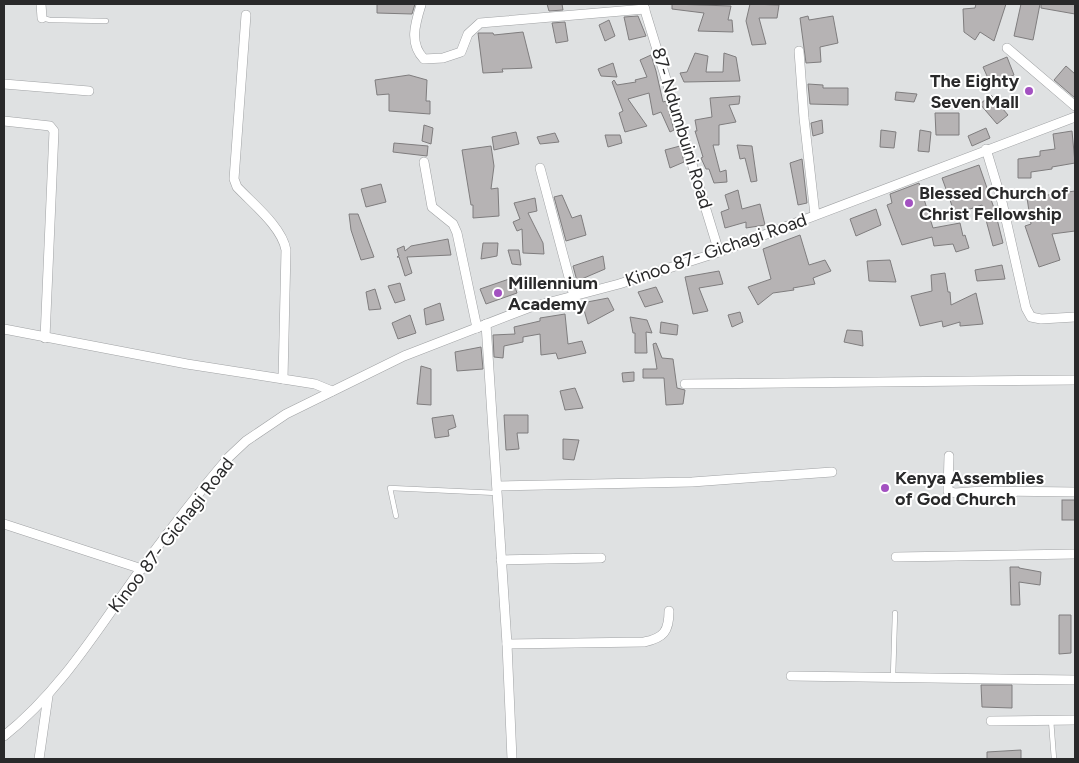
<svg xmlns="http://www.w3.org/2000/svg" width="1079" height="763" viewBox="0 0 1079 763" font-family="Figtree,sans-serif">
<rect width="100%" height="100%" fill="#dfe1e2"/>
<!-- building -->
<g fill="#b6b3b4" stroke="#7f7d7e">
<polygon points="377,4 415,4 412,14 377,13"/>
<polygon points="547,4 562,4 563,10 549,11"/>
<polygon points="672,4 731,6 728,20 732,20 733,32 698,31 704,13 672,9"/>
<polygon points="750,4 779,5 777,18 759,18 766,44 752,45 746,21"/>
<polygon points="976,4 1006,4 994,41 980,32 975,40 964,32 963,9 975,8"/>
<polygon points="1021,4 1040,4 1033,40 1014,36"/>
<polygon points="1041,4 1075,4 1075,14 1041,8"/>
<polygon points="638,16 646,36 629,40 624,17"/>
<polygon points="808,16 809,20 833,16 838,43 820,47 821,62 806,63 800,18"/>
<polygon points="609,20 615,36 605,41 599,25"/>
<polygon points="565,22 568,41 556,43 552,23"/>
<polygon points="523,32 532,68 502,69 503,72 483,73 478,33 493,33 494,35"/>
<polygon points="695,53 708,56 706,72 723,72 724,53 736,57 740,81 684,82 680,73 687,72"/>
<polygon points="651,55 656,71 663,102 666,101 674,130 670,132 661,112 653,115 649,93 628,99 647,126 625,132 619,113 623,111 612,82 614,80 617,85 636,82 635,80 647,77 640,60"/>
<polygon points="1007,57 1014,75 991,85 983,67"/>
<polygon points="613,63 617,77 601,76 598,69"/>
<polygon points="1066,66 1075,74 1075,98 1054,80"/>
<polygon points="409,75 427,80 426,101 430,101 430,114 389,111 389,94 377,95 375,80"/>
<polygon points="808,84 823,85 823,88 848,88 848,105 810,104"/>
<polygon points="896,92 917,94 914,102 895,100"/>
<polygon points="991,95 1008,115 997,124 980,104"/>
<polygon points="740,96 739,104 729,105 736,122 719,125 719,145 713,145 720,172 726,170 727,182 714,183 709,169 706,169 701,158 703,157 695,131 697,131 695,120 712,117 710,98"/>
<polygon points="935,113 959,113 959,135 936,135"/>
<polygon points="822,120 823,133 813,136 811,123"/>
<polygon points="424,125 433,128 431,144 422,141"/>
<polygon points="986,128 990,138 972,146 968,136"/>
<polygon points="881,130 896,132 894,148 880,147"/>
<polygon points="920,130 931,132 929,152 918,151"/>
<polygon points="1072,131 1075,163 1052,167 1052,169 1031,172 1031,178 1018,178 1018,159 1040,156 1040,151 1055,149 1053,134"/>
<polygon points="516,132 519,144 494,150 492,137"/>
<polygon points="555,133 559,142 540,144 537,137"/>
<polygon points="605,135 620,135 622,143 608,147"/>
<polygon points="394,143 428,146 427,156 393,152"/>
<polygon points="737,145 752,146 757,181 751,182 745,158 740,159"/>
<polygon points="491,146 494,166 491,189 498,188 499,216 473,218 473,205 471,205 462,150"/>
<polygon points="680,146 684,162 670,168 665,150"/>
<polygon points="802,159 807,203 798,205 790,163"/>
<polygon points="979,165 995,211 1003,243 993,246 982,205 955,214 942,178"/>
<polygon points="919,183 933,228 960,223 963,236 965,235 969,248 956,252 953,244 934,246 932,237 902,245 887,205 892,203 890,194"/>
<polygon points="381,184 386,202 366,207 361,189"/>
<polygon points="738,190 742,209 760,204 765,225 746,228 746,222 725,228 721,212 729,209 725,195"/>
<polygon points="1075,191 1075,231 1052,234 1060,260 1039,267 1025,226 1031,224 1027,198"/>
<polygon points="562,195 572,218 581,215 586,235 566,241 554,197"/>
<polygon points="535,198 537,211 528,213 543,243 544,254 523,253 522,229 517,231 513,222 520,219 514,203"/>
<polygon points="876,209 881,225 856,236 850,219"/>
<polygon points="349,214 358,214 374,257 361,260 351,230"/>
<polygon points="800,235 809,265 825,260 831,271 813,278 815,284 793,288 794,290 773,293 758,305 748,287 771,279 763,249"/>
<polygon points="448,239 451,255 407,257 412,273 405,276 399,257 397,257 399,256 397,249 404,246 405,251 411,246"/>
<polygon points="483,243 498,243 497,256 481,259"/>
<polygon points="508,250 519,250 521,265 512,264"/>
<polygon points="603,256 605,269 577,281 573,266"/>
<polygon points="890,260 896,282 869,281 867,261"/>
<polygon points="1002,265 1005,279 977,281 975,270"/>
<polygon points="719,271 723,284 699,288 708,311 693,314 685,277"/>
<polygon points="945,273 948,292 950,292 951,305 976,293 983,324 960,326 960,322 943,327 942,321 920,326 911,296 932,291 931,275"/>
<polygon points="512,278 517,293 486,304 480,289"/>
<polygon points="400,283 405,300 395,303 388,286"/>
<polygon points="656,287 663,302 645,307 638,292"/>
<polygon points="375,289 381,309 369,310 366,292"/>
<polygon points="608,298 614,310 588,324 582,303"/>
<polygon points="440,303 444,320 426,325 424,309"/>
<polygon points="740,312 743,322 732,327 728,315"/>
<polygon points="565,314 568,344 582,341 586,353 558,359 556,353 541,355 540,334 523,337 523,342 504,346 503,358 494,357 493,335 515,334 514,327 540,321 540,318"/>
<polygon points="410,315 416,333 398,339 392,323"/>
<polygon points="630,317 647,320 652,333 646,332 647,353 635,353 635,333 633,333"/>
<polygon points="661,322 678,325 677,335 660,333"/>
<polygon points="847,330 862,331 863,346 844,342"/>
<polygon points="656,343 662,358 673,359 677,388 685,390 683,404 666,405 664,378 643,378 643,369 657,369 653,344"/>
<polygon points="481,347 483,369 457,371 455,352"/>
<polygon points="421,366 431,369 431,405 417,404"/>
<polygon points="634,372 634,381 623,382 622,373"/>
<polygon points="575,388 583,408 565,410 560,391"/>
<polygon points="453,415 456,427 448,430 449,436 435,438 432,418"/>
<polygon points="504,415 528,415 528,433 517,433 519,449 506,450"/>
<polygon points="563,439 579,440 574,460 563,459"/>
<rect x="1062" y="500" width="13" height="20"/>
<polygon points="1010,567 1019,567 1019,568 1041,572 1040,585 1019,582 1020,605 1011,605"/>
<polygon points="1059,615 1071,615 1071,653 1059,654"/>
<polygon points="981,685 1012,685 1012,708 982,707"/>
<polygon points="1021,750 1021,759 987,759 987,752"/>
</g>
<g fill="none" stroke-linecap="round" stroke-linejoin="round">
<defs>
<g id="lane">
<polyline points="42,18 50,20 106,21"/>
<polyline points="396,516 390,488 497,493"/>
<polyline points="893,677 895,613"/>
<polyline points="1051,720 1054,759"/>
</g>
<g id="street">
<polyline points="41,4 42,18"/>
<polyline points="643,4 719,252"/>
<path d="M421,5C415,24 409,44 424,59L443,58L461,52L468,34L480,23L645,9"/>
<path d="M246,15L234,179L237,187C253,204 282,227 286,250L283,379"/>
<polyline points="1007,48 1075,106"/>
<polyline points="799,51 804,118 815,215"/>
<polyline points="4,84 89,91"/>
<polyline points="4,121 50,126 54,131 45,338"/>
<polyline points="986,149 1002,202 1026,308 1031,317 1041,319 1075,317"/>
<polyline points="424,162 432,207 453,224 457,233 477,328"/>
<polyline points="540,168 574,296"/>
<polyline points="486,324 507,644 512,759"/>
<polyline points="4,329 187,364 315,384 332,391"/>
<polyline points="685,384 1075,380"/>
<polyline points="949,456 948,491 955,493 982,491 1075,492"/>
<polyline points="497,486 692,482 832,472"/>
<polyline points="4,524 142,569"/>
<polyline points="896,557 1075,554"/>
<polyline points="501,560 601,558"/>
<path d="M507,644L644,642C664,638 669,631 669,611"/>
<polyline points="791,676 1075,680"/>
<polyline points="991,721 1075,720"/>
<path d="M4,736C61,691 99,627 141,569C169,531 198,493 229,457L246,441L286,414L404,356L528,308L619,284L719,252L1075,117"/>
<polyline points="39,759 48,696"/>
</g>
</defs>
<!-- lane casing -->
<use href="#lane" stroke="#a0a2a4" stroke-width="5.5"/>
<!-- street casing -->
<use href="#street" stroke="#a0a2a4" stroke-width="10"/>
<!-- lane -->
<use href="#lane" stroke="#fff" stroke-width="4.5"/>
<!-- street -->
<use href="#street" stroke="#fff" stroke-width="9"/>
</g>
<!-- markers -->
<g fill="#a351c1" stroke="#fff" stroke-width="2">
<circle cx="1029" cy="91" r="5"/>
<circle cx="909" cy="203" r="5"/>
<circle cx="498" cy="293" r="5"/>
<circle cx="885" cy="488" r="5"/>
</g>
<g text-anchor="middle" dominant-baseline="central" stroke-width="4" stroke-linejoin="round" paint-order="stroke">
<!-- poi labels -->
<g font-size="18" font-weight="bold" fill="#29292a" stroke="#fff" text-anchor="start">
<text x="1019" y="81" text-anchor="end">The Eighty<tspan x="1019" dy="21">Seven Mall</tspan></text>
<text x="919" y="193">Blessed Church of<tspan x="919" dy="21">Christ Fellowship</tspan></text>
<text x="508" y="283">Millennium<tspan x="508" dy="21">Academy</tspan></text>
<text x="895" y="478">Kenya Assemblies<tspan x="895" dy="21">of God Church</tspan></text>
</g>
<!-- street labels -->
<g font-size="18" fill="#29292a" stroke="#fff">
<text transform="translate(682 128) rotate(73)">87- Ndumbuini Road</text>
<text transform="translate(716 250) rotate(-19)">Kinoo 87- Gichagi Road</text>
<text transform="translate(171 535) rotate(-52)">Kinoo 87- Gichagi Road</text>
</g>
</g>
<!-- border -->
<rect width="1079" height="763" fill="none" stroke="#29292a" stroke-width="10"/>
</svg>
